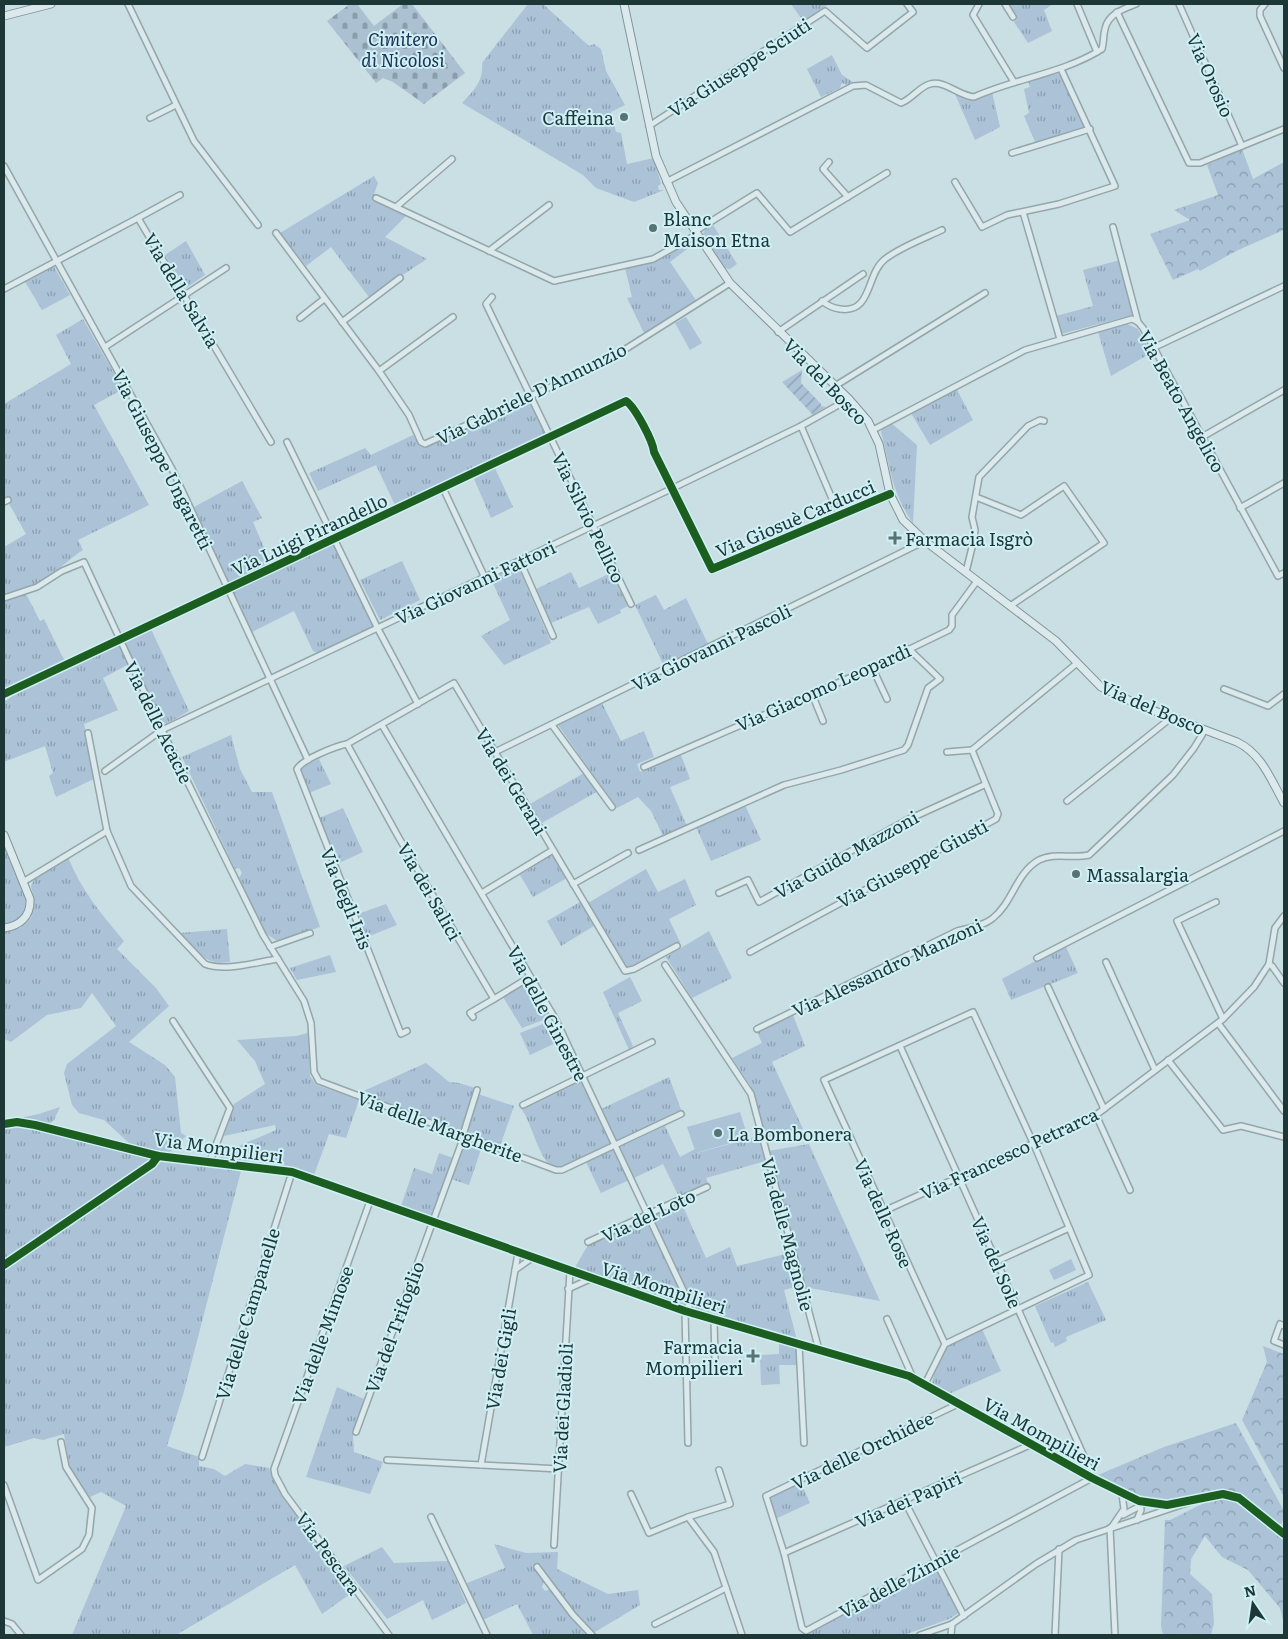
<svg xmlns="http://www.w3.org/2000/svg" width="1288" height="1639" viewBox="0 0 1288 1639" font-family="Literata,serif">
<defs>
<pattern id="grass-tufts" width="24" height="20" patternUnits="userSpaceOnUse" patternTransform="scale(1.25)"><rect width="24" height="20" fill="#abc2d7"/><path d="M3 7l-1-3M5 7V3M7 7l1-3M15 17l-1-3M17 17v-4M19 17l1-3" fill="none" stroke="#8a9eaf"/></pattern>
<pattern id="forest-crowns" width="20" height="18" patternUnits="userSpaceOnUse" patternTransform="scale(1.25)"><rect width="20" height="18" fill="#abc2d7"/><path d="M2 6a3 3 0 1 1 6 0M12 15a3 3 0 1 1 6 0" fill="none" stroke="#8a9eaf"/></pattern>
<pattern id="cemetery-stones" width="16" height="16" patternUnits="userSpaceOnUse" patternTransform="scale(1.25)"><rect width="16" height="16" fill="#abc0d1"/><path d="M2 7V4a2 2 0 0 1 4 0v3zM10 15v-3a2 2 0 0 1 4 0v3z" fill="#8a9daa"/></pattern>
<pattern id="garden-furrows" width="10" height="10" patternUnits="userSpaceOnUse" patternTransform="scale(1.25)"><rect width="10" height="10" fill="#abc2d7"/><path d="M-1 1l2-2M0 10L10 0M9 11l2-2" fill="none" stroke="#8a9eaf"/></pattern>
</defs>
<rect width="100%" height="100%" fill="#c9dfe4"/>
<!-- grass -->
<g fill="url(#grass-tufts)">
<path d="M528,4H543L589,46L594,44L601,49L606,71L625,105L611,112L616,132L621,133L627,164L654,158L661,184L658,186L659,190H664L634,202L596,188L583,175L462,103C473,91 484,81 482,63Z"/>
<polygon points="791,4 829,4 803,21"/>
<polygon points="1008,4 1053,4 1044,10 1052,31 1028,43 1014,22 1017,19"/>
<polygon points="832,55 842,75 853,82 847,85 842,83 840,88 821,97 807,69"/>
<polygon points="1058,74 1060,75 1085,127 1035,142 1024,116 1029,113 1024,89 1030,87 1028,81"/>
<polygon points="992,92 1000,127 975,140 955,94 974,100"/>
<polygon points="374,176 378,183 372,200 406,216 385,237 427,259 369,297 331,247 306,266 280,233"/>
<polygon points="713,225 737,264 730,269 724,268 702,236 705,230"/>
<polygon points="186,241 205,275 186,288 165,255"/>
<polygon points="693,241 695,243 670,262 696,300 644,333 627,298 632,297 625,268 653,262"/>
<polygon points="1120,260 1133,315 1061,334 1056,316 1093,306 1083,270"/>
<polygon points="53,265 70,295 42,310 24,280"/>
<path d="M83,319L123,389L94,405L149,505L78,540L83,550C68,560 56,572 41,582C30,589 16,592 4,596V547L26,534L6,498L4,499V404L71,364L56,335Z"/>
<polygon points="1125,323 1138,329 1151,353 1111,376 1098,332"/>
<polygon points="956,388 973,420 930,445 911,413"/>
<polygon points="529,400 545,435 395,505 376,465 318,491 309,473 365,448 371,455 413,435 420,446 425,447"/>
<path d="M891,423L917,445L913,523C892,493 890,467 881,432L882,428Z"/>
<polygon points="495,468 513,507 491,518 474,479"/>
<polygon points="242,481 262,518 253,522 271,564 228,584 194,507"/>
<polygon points="330,544 334,544 373,623 371,628 318,653 313,651 294,611 252,632 233,594 234,588"/>
<polygon points="402,561 420,600 380,620 360,580"/>
<polygon points="518,566 551,643 504,665 481,636 510,620 491,579"/>
<polygon points="571,572 579,588 611,573 628,606 620,610 621,613 598,624 589,607 551,623 536,589"/>
<polygon points="26,594 40,621 44,619 64,660 4,691 4,601"/>
<polygon points="656,595 664,610 686,598 708,644 664,666 635,605"/>
<polygon points="150,627 189,711 166,724 161,720 125,643 127,639"/>
<polygon points="113,646 120,646 129,664 103,678 118,710 84,724 96,778 56,797 49,776 53,773 45,746 4,762 4,702 21,690"/>
<polygon points="602,703 621,741 644,731 654,757 637,764 640,772 681,755 690,779 670,787 686,824 685,827 663,836 651,811 638,797 617,808 558,725"/>
<polygon points="231,735 240,769 252,792 272,792 320,927 277,941 265,933 239,878 242,873 239,868 235,869 182,757"/>
<polygon points="319,759 331,784 309,793 301,770 304,766"/>
<polygon points="584,773 598,791 542,823 530,804"/>
<polygon points="745,805 761,840 711,861 696,827"/>
<polygon points="343,808 363,852 337,864 319,818"/>
<path d="M4,842L26,899C27,915 19,922 4,925Z"/>
<polygon points="553,854 567,878 533,897 520,875"/>
<path d="M68,857C81,890 102,915 124,941L117,949L156,988L169,1006L129,1042L165,1065L175,1077L181,1133L186,1136L170,1152H160L129,1143L104,1120L79,1113L72,1105L64,1073L67,1064L116,1026L92,993L81,1008L47,1015L11,1042L4,1039V931L20,928L31,918L34,899L31,886L35,877L55,867V864Z"/>
<polygon points="646,869 658,892 685,879 696,905 669,919 680,942 638,965 626,968 588,903"/>
<polygon points="580,902 594,926 561,946 547,921"/>
<polygon points="386,904 397,925 367,937 358,914"/>
<path d="M227,929L230,962C204,966 197,950 180,933Z"/>
<polygon points="709,931 732,978 692,998 666,957"/>
<polygon points="1065,945 1078,973 1011,1000 1002,979"/>
<polygon points="330,955 336,972 297,980 290,968"/>
<polygon points="630,977 642,1001 618,1013 633,1046 629,1050 603,992"/>
<polygon points="530,980 551,1017 522,1028 503,997"/>
<polygon points="793,1015 805,1046 772,1062 803,1129 765,1138 751,1086 732,1058 762,1043 757,1032"/>
<polygon points="553,1020 562,1040 530,1055 520,1033"/>
<polygon points="308,1033 310,1076 317,1085 359,1100 346,1138 329,1134 314,1175 272,1164 221,1158 218,1155 276,1130 275,1125 224,1136 234,1104 265,1084 255,1061 237,1040 296,1036"/>
<polygon points="426,1063 449,1082 459,1083 475,1088 461,1130 359,1093"/>
<polygon points="669,1077 682,1112 617,1142 601,1109"/>
<path d="M581,1079L612,1144L561,1168C555,1167 550,1167 547,1162C535,1146 532,1124 521,1108Z"/>
<polygon points="478,1094 514,1106 500,1146 465,1133"/>
<polygon points="60,1107 54,1120 48,1125 15,1119 39,1114"/>
<polygon points="15,1125 36,1128 152,1159 150,1163 4,1262 4,1126"/>
<polygon points="665,1126 680,1157 695,1149 697,1153 759,1136 766,1161 706,1178 708,1183 679,1197 663,1164 634,1178 620,1147"/>
<polygon points="466,1139 482,1146 469,1185 451,1179"/>
<polygon points="809,1144 880,1301 805,1287 768,1151"/>
<polygon points="614,1149 629,1180 601,1193 586,1162"/>
<polygon points="439,1153 453,1158 431,1217 401,1206 414,1168 432,1174"/>
<polygon points="165,1159 242,1167 183,1395 167,1446 199,1457 199,1466 214,1469 225,1476 245,1464 269,1468 284,1499 353,1592 322,1614 295,1565 176,1635 72,1635 126,1506 101,1492 90,1497 70,1470 64,1434 43,1440 34,1438 4,1447 4,1268 16,1262"/>
<polygon points="681,1202 706,1258 730,1247 737,1266 790,1253 799,1286 784,1290 797,1340 696,1309 653,1219 655,1214"/>
<polygon points="647,1218 684,1296 684,1306 574,1269 588,1245"/>
<polygon points="1088,1282 1106,1320 1066,1337 1067,1341 1055,1347 1053,1342 1051,1343 1035,1306"/>
<path d="M982,1329L1001,1371L949,1394L932,1385C938,1347 949,1343 982,1329Z"/>
<polygon points="779,1342 797,1347 798,1365 779,1365 780,1384 761,1385 760,1355 779,1354"/>
<polygon points="337,1387 364,1399 353,1436 354,1452 383,1462 370,1494 306,1477"/>
<polygon points="801,1483 810,1503 775,1519 769,1499 771,1497"/>
<path d="M494,1544L526,1553L558,1552L557,1569L608,1594L638,1590L640,1605L595,1632C579,1627 549,1577 537,1563L532,1566L544,1581L542,1587L545,1591L551,1589L586,1635H533L517,1604L483,1620L467,1583L505,1568Z"/>
<polygon points="382,1547 394,1563 448,1561 466,1603 432,1620 423,1600 387,1619 344,1566"/>
<polygon points="931,1568 938,1570 960,1612 949,1619 904,1635 805,1635"/>
</g>
<!-- forest -->
<g fill="url(#forest-crowns)">
<polygon points="1242,149 1253,179 1284,162 1284,230 1238,250 1200,271 1198,269 1173,280 1150,234 1190,220 1174,210 1218,195 1207,165"/>
<polygon points="1263,1346 1284,1354 1284,1497 1242,1420 1267,1362"/>
<path d="M1236,1423L1284,1511V1518L1281,1524C1260,1518 1248,1493 1225,1490C1211,1488 1198,1495 1184,1497C1152,1504 1127,1492 1099,1478L1098,1475L1164,1447Z"/>
<polygon points="1225,1497 1236,1501 1284,1536 1284,1624 1280,1608 1248,1570 1222,1557 1205,1536 1191,1559 1190,1574 1212,1594 1214,1623 1211,1635 1163,1635 1161,1626 1165,1520 1170,1520 1212,1499"/>
</g>
<!-- cemetery -->
<polygon fill="url(#cemetery-stones)" points="350,4 357,4 374,26 403,4 412,4 465,73 424,104 393,82 383,78 376,83 327,21"/>
<!-- garden -->
<polygon fill="url(#garden-furrows)" points="802,370 801,383 821,404 821,406 826,407 813,415 782,382"/>
<!-- pitch -->
<g fill="#abc2d7">
<polygon points="686,317 702,343 690,350 675,323"/>
<polygon points="740,1112 748,1138 696,1153 687,1127"/>
<polygon points="1071,1259 1076,1270 1054,1280 1049,1270"/>
</g>
<g fill="none" stroke-linecap="round" stroke-linejoin="round">
<defs>
<g id="street">
<polyline points="128,4 194,141 258,225"/>
<polyline points="979,4 973,15 1014,82"/>
<polyline points="1005,4 1013,17"/>
<polyline points="1077,4 1097,52"/>
<polyline points="1179,4 1242,146"/>
<polyline points="1265,4 1260,10 1260,16 1284,68"/>
<polyline points="1117,12 1189,163 1200,163 1284,129"/>
<polyline points="150,118 176,105"/>
<polyline points="649,126 825,11 867,48 913,12 907,4"/>
<polyline points="1012,153 1090,129"/>
<polyline points="829,162 823,169 848,197"/>
<polyline points="4,166 172,469 308,760"/>
<path d="M666,182L853,86L866,85L901,103C912,99 919,87 930,84C945,80 959,96 974,97C1016,78 1062,74 1102,49C1104,42 1103,36 1105,29C1108,14 1123,9 1136,4"/>
<polyline points="955,182 982,227 1007,215 1059,204 1115,186 1061,69"/>
<polyline points="376,198 554,281 653,259 696,235"/>
<polyline points="396,207 452,159"/>
<polyline points="1023,212 1060,339"/>
<polyline points="138,218 180,195"/>
<polyline points="1113,227 1138,322"/>
<polyline points="694,232 757,193 790,232 887,173"/>
<polyline points="276,233 379,371 409,415 421,442 425,444 605,362 730,283"/>
<polyline points="489,251 549,205"/>
<polyline points="4,289 138,218 271,442"/>
<polyline points="492,297 486,304 631,604"/>
<path d="M822,301C828,306 833,308 840,309C872,314 866,275 884,260C898,248 925,238 942,230"/>
<polyline points="300,318 324,299"/>
<polyline points="342,322 400,278"/>
<polyline points="778,332 863,274"/>
<polyline points="105,347 226,268"/>
<polyline points="1153,348 1284,286"/>
<polyline points="379,371 453,317"/>
<polyline points="835,386 985,293"/>
<polyline points="801,426 839,515"/>
<polyline points="873,430 1025,350 1132,319 1138,322 1143,328 1278,576 1284,573"/>
<polyline points="1202,437 1284,390"/>
<polyline points="287,442 378,629 418,704"/>
<polyline points="443,488 485,578"/>
<polyline points="976,497 1021,515 1064,486 1104,543 1010,606"/>
<polyline points="4,502 8,500"/>
<polyline points="1240,508 1284,483"/>
<polyline points="520,561 553,636"/>
<polyline points="966,572 974,539 975,530 972,517 979,477 1028,426 1040,420 1044,421"/>
<polyline points="4,598 37,587 62,571 84,562 162,730 263,935 304,1001 311,1023 314,1072 319,1081 556,1170 562,1170 681,1114"/>
<polyline points="872,667 887,699"/>
<polyline points="1224,689 1268,706 1284,694"/>
<path d="M4,694L626,401C635,407 653,441 654,452L712,569L890,494"/>
<polyline points="812,694 823,721"/>
<polyline points="382,725 556,1020 685,1294 691,1313"/>
<polyline points="552,725 612,807"/>
<polyline points="88,733 107,831"/>
<polyline points="347,744 399,838 494,999 530,977"/>
<polyline points="495,752 925,541"/>
<polyline points="947,752 972,750"/>
<polyline points="644,767 856,675 949,630 952,626 952,615 977,581"/>
<polyline points="105,771 162,730 673,488 801,426 849,399"/>
<polyline points="1067,801 1172,717"/>
<polyline points="639,850 784,785 841,770 904,750 908,745 928,688 940,679 909,649"/>
<path d="M23,882L107,831L131,886L205,964C226,972 256,962 278,959"/>
<polyline points="573,884 628,853"/>
<polyline points="482,893 553,850"/>
<polyline points="719,893 748,880 759,902 907,820 984,785"/>
<polyline points="1216,902 1177,921 1223,1019"/>
<polyline points="270,947 310,933"/>
<polyline points="750,952 996,819 998,814 972,750 1076,664"/>
<polyline points="1037,958 1284,831"/>
<polyline points="1106,962 1155,1070"/>
<polyline points="1269,964 1272,966 1284,983"/>
<polyline points="665,965 751,1094 819,1350"/>
<polyline points="1048,987 1104,1109"/>
<polyline points="473,1017 470,1013 494,999"/>
<polyline points="173,1021 230,1108 210,1161"/>
<polyline points="1218,1023 1284,1111"/>
<path d="M757,1029L957,931C968,928 984,926 993,918C1013,902 1016,873 1039,860C1054,852 1073,859 1089,855L1173,775L1194,748L1205,730"/>
<path d="M407,1031L401,1034L297,769C303,759 336,746 347,744L454,683L625,971L634,969L677,946"/>
<polyline points="900,1046 1091,1472 1092,1478 806,1631 802,1628 784,1553 766,1496 958,1404"/>
<polyline points="1168,1060 1223,1130 1241,1126 1284,1137"/>
<polyline points="523,1105 652,1042"/>
<polyline points="1096,1115 1130,1190"/>
<polyline points="463,1135 477,1090"/>
<polyline points="370,1201 274,1469 275,1475 285,1494 389,1635"/>
<polyline points="884,1211 1096,1115 1223,1019 1254,987 1269,964 1275,928 1284,916"/>
<polyline points="588,1242 707,1187"/>
<polyline points="997,1261 1069,1228"/>
<polyline points="4,1265 152,1164 158,1156"/>
<polyline points="515,1270 532,1258"/>
<polyline points="568,1289 590,1279"/>
<polyline points="685,1311 688,1443"/>
<polyline points="887,1319 913,1378"/>
<polyline points="714,1320 715,1360"/>
<polyline points="1284,1326 1280,1324 1274,1341 1284,1345"/>
<polyline points="799,1345 804,1443"/>
<polyline points="925,1384 945,1344 824,1080 973,1012 1035,1147 1089,1275 945,1344"/>
<polyline points="356,1432 464,1136"/>
<polyline points="202,1457 292,1172"/>
<polyline points="387,1460 559,1469"/>
<polyline points="481,1465 518,1253"/>
<polyline points="719,1470 730,1504 688,1517 714,1552 742,1635"/>
<polyline points="4,1485 38,1580 82,1549 89,1535 92,1508 66,1467 61,1442"/>
<polyline points="631,1494 649,1533 688,1517"/>
<polyline points="904,1500 964,1616"/>
<polyline points="1123,1515 1146,1503"/>
<polyline points="431,1517 487,1635"/>
<polyline points="1137,1520 1141,1510 1140,1502"/>
<polyline points="1110,1528 1115,1635"/>
<polyline points="1111,1528 1124,1509 1122,1494"/>
<polyline points="554,1545 570,1271"/>
<polyline points="784,1553 1032,1444"/>
<polyline points="537,1567 573,1615 592,1635"/>
<polyline points="4,1621 12,1624 21,1635"/>
<polyline points="655,1624 726,1588"/>
<polyline points="920,1635 952,1624 1036,1564 1076,1540 1187,1503"/>
<polyline points="951,1635 952,1624"/>
<polyline points="1055,1635 1059,1549"/>
</g>
<g id="secondary">
<path d="M624,4L656,156L676,202L730,283L849,399L868,421L879,444L890,494L903,520L925,541L1056,641L1101,687L1139,705L1237,742C1262,754 1271,780 1284,803"/>
<polyline points="4,16 51,4"/>
<path d="M4,835L30,899C31,916 20,926 4,928"/>
<polyline points="4,1124 17,1122 35,1125 158,1156 292,1172 685,1311 909,1376 1092,1478 1139,1501 1167,1505 1223,1494 1239,1498 1284,1534"/>
</g>
</defs>
<!-- street casing -->
<use href="#street" stroke="#93a6a8" stroke-width="8"/>
<!-- secondary casing -->
<use href="#secondary" stroke="#839698" stroke-width="9"/>
<!-- street -->
<use href="#street" stroke="#dce9ec" stroke-width="5"/>
<!-- secondary -->
<use href="#secondary" stroke="#dce9ec" stroke-width="7"/>
<defs>
<g id="cycleway">
<path d="M4,694L626,401C635,407 653,441 654,452L712,569L890,494"/>
<polyline points="4,1124 17,1122 35,1125 158,1156 292,1172 685,1311 909,1376 1092,1478 1139,1501 1167,1505 1223,1494 1239,1498 1284,1534"/>
<polyline points="4,1265 152,1164 158,1156"/>
</g>
</defs>
<!-- cycleway casing -->
<use href="#cycleway" stroke="#cef0f6" stroke-width="11"/>
<!-- cycleway -->
<use href="#cycleway" stroke="#1b5e20" stroke-width="8"/>
</g>
<!-- markers -->
<g fill="#597272" stroke="#cef0f6" stroke-width="2">
<circle cx="624" cy="117" r="5"/>
<circle cx="653" cy="228" r="5"/>
<path d="M892.5 530.5h5v5h5v5h-5v5h-5v-5h-5v-5h5z"/>
<circle cx="1076" cy="874" r="5"/>
<circle cx="718" cy="1133" r="5"/>
<path d="M750.5 1348.5h5v5h5v5h-5v5h-5v-5h-5v-5h5z"/>
</g>
<g text-anchor="middle" dominant-baseline="central" stroke-width="4" stroke-linejoin="round" paint-order="stroke">
<!-- park labels -->
<g font-size="18" font-style="italic" fill="#213054" stroke="#cef0f6">
<text x="403" y="38">Cimitero<tspan x="403" dy="21">di Nicolosi</tspan></text>
</g>
<!-- street labels -->
<g font-size="18" fill="#1c3735" stroke="#cef0f6">
<text transform="translate(739 67) rotate(-33)">Via Giuseppe Sciuti</text>
<text transform="translate(1211 75) rotate(66)">Via Orosio</text>
<text transform="translate(182 290) rotate(59)">Via della Salvia</text>
<text transform="translate(826 381) rotate(46)">Via del Bosco</text>
<text transform="translate(531 393) rotate(-26)">Via Gabriele D'Annunzio</text>
<text transform="translate(1182 401) rotate(61)">Via Beato Angelico</text>
<text transform="translate(163 459) rotate(63)">Via Giuseppe Ungaretti</text>
<text transform="translate(589 517) rotate(64)">Via Silvio Pellico</text>
<text transform="translate(795 518) rotate(-23)">Via Giosuè Carducci</text>
<text transform="translate(309 534) rotate(-25)">Via Luigi Pirandello</text>
<text transform="translate(475 582) rotate(-25)">Via Giovanni Fattori</text>
<text transform="translate(711 647) rotate(-26)">Via Giovanni Pascoli</text>
<text transform="translate(823 687) rotate(-24)">Via Giacomo Leopardi</text>
<text transform="translate(1153 707) rotate(23)">Via del Bosco</text>
<text transform="translate(159 722) rotate(64)">Via delle Acacie</text>
<text transform="translate(512 781) rotate(59)">Via dei Gerani</text>
<text transform="translate(846 854) rotate(-29)">Via Guido Mazzoni</text>
<text transform="translate(912 863) rotate(-28)">Via Giuseppe Giusti</text>
<text transform="translate(430 891) rotate(60)">Via dei Salici</text>
<text transform="translate(347 898) rotate(68)">Via degli Iris</text>
<text transform="translate(887 967) rotate(-25)">Via Alessandro Manzoni</text>
<text transform="translate(548 1013) rotate(62)">Via delle Ginestre</text>
<text transform="translate(440 1126) rotate(20)">Via delle Margherite</text>
<text transform="translate(219 1147) rotate(8)">Via Mompilieri</text>
<text transform="translate(1009 1153) rotate(-25)">Via Francesco Petrarca</text>
<text transform="translate(884 1213) rotate(66)">Via delle Rose</text>
<text transform="translate(648 1215) rotate(-25)">Via del Loto</text>
<text transform="translate(788 1234) rotate(75)">Via delle Magnolie</text>
<text transform="translate(997 1262) rotate(66)">Via del Sole</text>
<text transform="translate(664 1287) rotate(18)">Via Mompilieri</text>
<text transform="translate(247 1314) rotate(-73)">Via delle Campanelle</text>
<text transform="translate(394 1327) rotate(-70)">Via del Trifoglio</text>
<text transform="translate(322 1335) rotate(-70)">Via delle Mimose</text>
<text transform="translate(500 1359) rotate(-80)">Via dei Gigli</text>
<text transform="translate(562 1408) rotate(-87)">Via dei Gladioli</text>
<text transform="translate(1042 1433) rotate(29)">Via Mompilieri</text>
<text transform="translate(862 1450) rotate(-26)">Via delle Orchidee</text>
<text transform="translate(908 1499) rotate(-24)">Via dei Papiri</text>
<text transform="translate(329 1553) rotate(54)">Via Pescara</text>
<text transform="translate(899 1581) rotate(-28)">Via delle Zinnie</text>
</g>
<!-- poi labels -->
<g font-size="18" fill="#1c3735" stroke="#cef0f6" text-anchor="start">
<text x="614" y="117" text-anchor="end">Caffeina</text>
<text x="663" y="218">Blanc<tspan x="663" dy="21">Maison Etna</tspan></text>
<text x="905" y="538">Farmacia Isgrò</text>
<text x="1086" y="874">Massalargia</text>
<text x="728" y="1133">La Bombonera</text>
<text x="743" y="1346" text-anchor="end">Farmacia<tspan x="743" dy="21">Mompilieri</tspan></text>
</g>
</g>
<!-- border -->
<rect width="1288" height="1639" fill="none" stroke="#1c3735" stroke-width="10"/>
<!-- north arrow -->
<g transform="translate(1253 1604) rotate(347)" stroke="#cef0f6" stroke-width="4" paint-order="stroke">
<path d="M0-4L9 19L0 12L-9 19Z" fill="#1c3735"/>
<text y="-8" font-size="14" font-weight="bold" text-anchor="middle" fill="#1c3735">N</text>
</g>
</svg>
